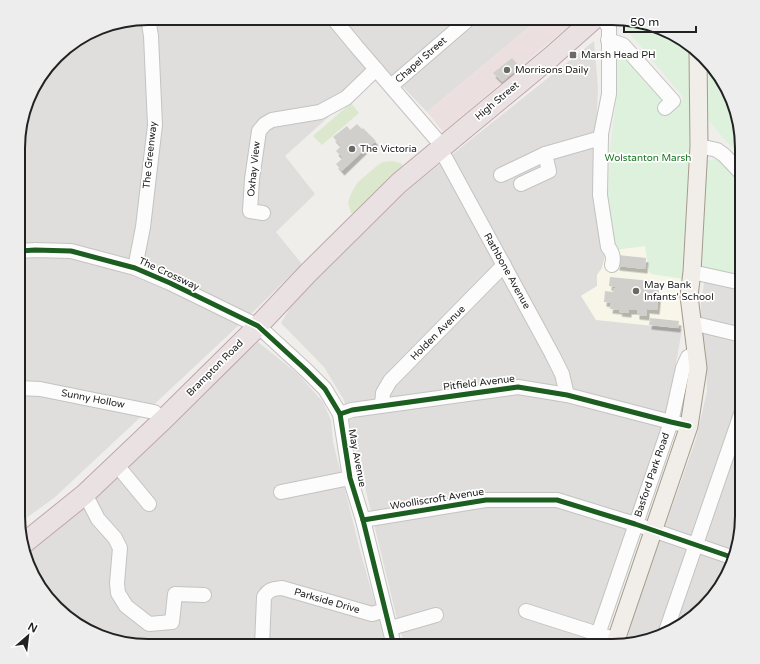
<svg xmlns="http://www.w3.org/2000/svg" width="760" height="664" viewBox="0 0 760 664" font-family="'Varela Round',sans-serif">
<defs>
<filter id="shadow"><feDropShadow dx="2.5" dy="4.5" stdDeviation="0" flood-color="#0004"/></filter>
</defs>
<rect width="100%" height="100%" fill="#f0eeeb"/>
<!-- residential -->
<g fill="#dfdedc">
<polygon points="148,18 540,18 427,112 384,67 285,156 315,194 276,232 302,264 254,311 54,498 18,524 20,123 36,83 62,50 106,25"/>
<polygon points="594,41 598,88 594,179 599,234 605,256 602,268 597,275 597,286 581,296 649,325 682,329 668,410 589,646 405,646 396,615 344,400 324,367 281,323 294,301 408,190"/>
<polygon points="705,278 742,286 742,516 732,566 698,614 662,636 623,645 696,439 707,391 706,367 700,333 701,303"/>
<polygon points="258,342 298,374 323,402 331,420 333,442 361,554 387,646 148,646 98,636 50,602 28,566 25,554 92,502 144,449"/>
</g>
<!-- commercial -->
<polygon fill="#ebe0df" points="540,18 571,18 568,21 570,25 443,132 427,112"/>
<!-- education -->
<polygon fill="#f7f6e9" points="645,246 649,271 684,279 681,305 682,329 596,320 581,296 597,286 597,275 602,268 605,256 614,250"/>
<!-- grass -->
<g fill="#dce8ce">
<polygon points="351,103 359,113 322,145 313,136"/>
<polygon points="392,161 401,163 404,167 354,213 351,213 348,202 351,194 354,188 358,182 378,165 383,162"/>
</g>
<!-- park -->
<g fill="#ddf1dd">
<polygon points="620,18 670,31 689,46 690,114 684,279 651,274 649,271 645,246 614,250 608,198 609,157 617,94 616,50 619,50 663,98 657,106 665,113 684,98 639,44 620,23"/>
<polygon points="707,60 710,62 732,98 742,139 742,159 707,119"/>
<polygon points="715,159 726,163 742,182 742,279 699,266 704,164 707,161"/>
</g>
<!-- building -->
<g fill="#d1cfcc" filter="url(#shadow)">
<polygon points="512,58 520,67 502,82 493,73"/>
<polygon points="357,124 362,129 363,128 376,141 370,146 369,145 342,171 336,164 343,158 336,151 341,146 333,137 347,126 350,130"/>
<polygon points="618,255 646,258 645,269 617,266"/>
<polygon points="610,277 651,281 650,290 659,290 657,310 647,309 647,316 637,315 637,310 629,310 629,313 619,312 620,310 610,309 611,303 604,302 605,291 613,292 614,288 615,288 615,287 609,286"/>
<polygon points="650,318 679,321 678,328 649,325"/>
</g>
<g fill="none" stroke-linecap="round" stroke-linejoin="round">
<defs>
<g id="minor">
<polyline points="333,18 356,46 443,147"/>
<path d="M602,18L609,27V94L601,134L600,195L608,247C613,253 614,258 612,265"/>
<polyline points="608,40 623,45 673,101 665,108"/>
<polyline points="391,86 470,18"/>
<polyline points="699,146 717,150 724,155 742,174"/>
<polyline points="439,150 446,159 552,354 562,374 567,395"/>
<polyline points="501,175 545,154 601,138"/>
<polyline points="521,184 549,171 545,154"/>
<polyline points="263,213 250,211 252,179 259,131 265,124 272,120 320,112 346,98 376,69"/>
<polyline points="20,251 35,250 71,251 135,268 170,283 258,326 306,370 325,389 340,414 350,478 363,520 394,646"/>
<polyline points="135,268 143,227 155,125 151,36 148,18"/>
<polyline points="692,272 742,283"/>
<polyline points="692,323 742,335"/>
<polyline points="19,388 40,389 154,412 164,419"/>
<polyline points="382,405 383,393 390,381 504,265"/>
<polyline points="340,414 352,410 518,387 567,395 671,422 689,426"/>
<polyline points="116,464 149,504"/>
<polyline points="281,492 350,478"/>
<polyline points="85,494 98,519 115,538 120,548 117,583 118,593 126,606 149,624 172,622 175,594 204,595"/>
<polyline points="363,520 486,500 557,500 635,524 734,558"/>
<polyline points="526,611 617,640"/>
<polyline points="391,628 436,615"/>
<polyline points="665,634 742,411"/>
<path d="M262,646L264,597C269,589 273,589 282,588L372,614L385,610"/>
<polyline points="594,646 671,422 683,368 688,357 696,353"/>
</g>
<polyline id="major" points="614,646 689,426 698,368 689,296 692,272 699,146 698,53"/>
<polyline id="highway" points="23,544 85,494 164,419 258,326 308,273 399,183 551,57 595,18"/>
</defs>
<!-- minor casing -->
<use href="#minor" stroke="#c3c3c1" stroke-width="16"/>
<!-- major casing -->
<use href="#major" stroke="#a49b8a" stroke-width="19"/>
<!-- highway casing -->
<use href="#highway" stroke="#c1a6ad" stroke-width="22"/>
<!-- minor -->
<use href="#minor" stroke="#fdfcfc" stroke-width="14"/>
<!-- major -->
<use href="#major" stroke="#f1ede8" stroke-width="17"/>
<!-- highway -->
<use href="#highway" stroke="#eae1e2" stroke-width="20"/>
<defs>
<g id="cycleway">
<polyline points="20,251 35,250 71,251 135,268 170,283 258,326 306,370 325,389 340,414 350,478 363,520 394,646"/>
<polyline points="340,414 352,410 518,387 567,395 671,422 689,426"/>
<polyline points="363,520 486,500 557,500 635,524 734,558"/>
</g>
</defs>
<!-- cycleway casing -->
<use href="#cycleway" stroke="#fff" stroke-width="8"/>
<!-- cycleway -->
<use href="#cycleway" stroke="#1b5e20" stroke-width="5"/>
</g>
<!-- markers -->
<g fill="#6a6968" stroke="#fff" stroke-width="1.5">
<rect x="569" y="51" width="8" height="8" rx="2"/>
<circle cx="507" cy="70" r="4"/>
<circle cx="352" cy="149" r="4"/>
<circle cx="636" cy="291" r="4"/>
</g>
<g text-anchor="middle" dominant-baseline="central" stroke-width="3.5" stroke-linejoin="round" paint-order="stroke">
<!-- poi labels -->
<g font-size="10" fill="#222" stroke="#fff" text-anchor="start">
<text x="581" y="55">Marsh Head PH</text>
<text x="515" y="70">Morrisons Daily</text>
<text x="360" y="149">The Victoria</text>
<text x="644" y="285">May Bank<tspan x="644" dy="12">Infants' School</tspan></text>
</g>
<!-- street labels -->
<g font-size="10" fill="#222" stroke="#fff">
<text transform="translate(421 60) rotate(-41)">Chapel Street</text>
<text transform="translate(497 101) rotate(-40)">High Street</text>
<text transform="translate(150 155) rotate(-84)">The Greenway</text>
<text transform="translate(254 169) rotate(-84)">Oxhay View</text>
<text transform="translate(507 271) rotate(61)">Rathbone Avenue</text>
<text transform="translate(169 274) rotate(25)">The Crossway</text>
<text transform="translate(438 333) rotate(-45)">Holden Avenue</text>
<text transform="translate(215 368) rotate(-45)">Brampton Road</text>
<text transform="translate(479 383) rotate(-7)">Pitfield Avenue</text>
<text transform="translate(93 399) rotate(11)">Sunny Hollow</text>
<text transform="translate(357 458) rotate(79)">May Avenue</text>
<text transform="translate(652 475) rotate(-71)">Basford Park Road</text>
<text transform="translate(437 499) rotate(-9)">Woolliscroft Avenue</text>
<text transform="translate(327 601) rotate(16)">Parkside Drive</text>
</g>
<!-- park labels -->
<g font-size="10" fill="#1b7523" stroke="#fff">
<text x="648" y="158">Wolstanton Marsh</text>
</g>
</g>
<!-- crop -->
<path d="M0 0H760V664H0ZM148 25H612A123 123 0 0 1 735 148V516A123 123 0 0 1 612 639H148A123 123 0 0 1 25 516V148A123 123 0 0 1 148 25Z" fill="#ededed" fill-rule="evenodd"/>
<path fill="none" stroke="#222" stroke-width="2" d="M148 25H612A123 123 0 0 1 735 148V516A123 123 0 0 1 612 639H148A123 123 0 0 1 25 516V148A123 123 0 0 1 148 25Z"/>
<!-- north arrow -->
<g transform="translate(28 636) rotate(28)" stroke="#ffffff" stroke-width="3" paint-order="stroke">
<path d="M0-3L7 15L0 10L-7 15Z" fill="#222222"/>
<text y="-6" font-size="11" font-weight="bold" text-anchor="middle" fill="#222222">N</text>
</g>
<!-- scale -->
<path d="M624 26v6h72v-6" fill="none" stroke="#222222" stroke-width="2"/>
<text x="630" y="26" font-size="12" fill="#222222" stroke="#ffffff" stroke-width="3" paint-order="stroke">50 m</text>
</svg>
